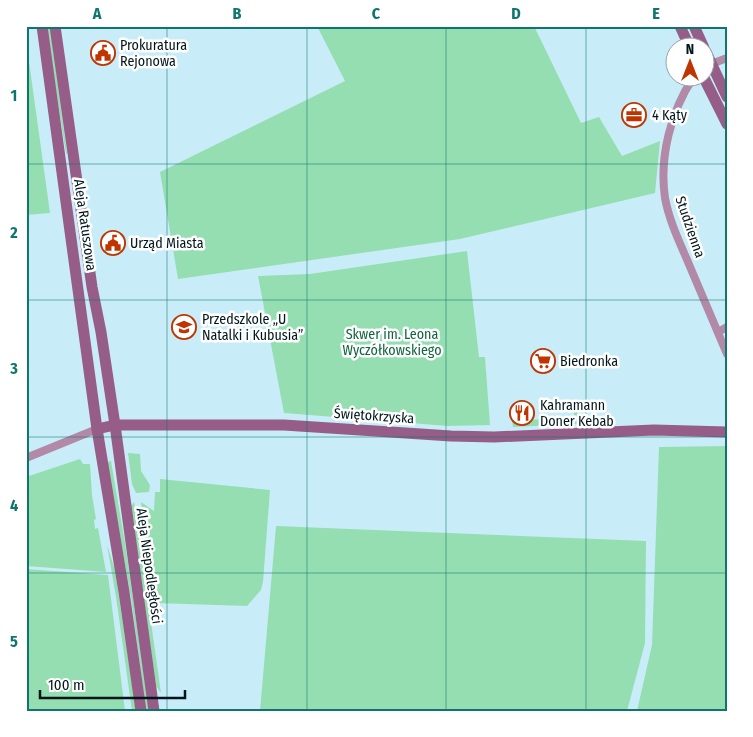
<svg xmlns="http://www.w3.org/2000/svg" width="753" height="737" viewBox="0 0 753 737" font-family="'Fira Sans Condensed',sans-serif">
<rect width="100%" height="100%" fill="#c8edf8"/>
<!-- green -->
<g fill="#95deb1">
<polygon points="46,26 50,26 67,153 66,154"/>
<polygon points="317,26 534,26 581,123 599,117 622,156 660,141 655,193 460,239 178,279 160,172 345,81"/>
<polygon points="26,40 50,213 26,215"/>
<polygon points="467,251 479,357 485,357 490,425 448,426 284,413 258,276 310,274"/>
<polygon points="574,411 577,411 579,423 577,424 513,427 512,421 524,422 524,420 574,418"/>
<polygon points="727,446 727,711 637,711 652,645 659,447"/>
<polygon points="128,453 140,454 141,471 150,485 149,492 136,493 132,484"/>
<polygon points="80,459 83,464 90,464 92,495 96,519 94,520 95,529 98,528 106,572 26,566 26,477"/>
<polygon points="111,461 126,549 149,711 146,711 131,598 107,462"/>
<polygon points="160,479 270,490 263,582 261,590 247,606 155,603 141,502 154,511 155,492 160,492"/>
<polygon points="134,502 161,693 156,686 131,506"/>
<polygon points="276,526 646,541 645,643 627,711 260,711"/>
<polygon points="107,545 115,570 136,711 132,711 116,597"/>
<polygon points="26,569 108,575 125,711 26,711"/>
</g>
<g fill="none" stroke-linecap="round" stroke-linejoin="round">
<!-- street -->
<g stroke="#b28aa7" stroke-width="8">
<polyline points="706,66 727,58"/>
<path d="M693,78C671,111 659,157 665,198C669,220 679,241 688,262C701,293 714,323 727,354"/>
<polyline points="718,332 727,327"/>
<polyline points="26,458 97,429"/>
</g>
<!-- secondary -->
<g stroke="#965d88" stroke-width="11">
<polyline points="42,26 97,429 124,592 141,711"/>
<polyline points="55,26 92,287 101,332 115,425 154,711"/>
<polyline points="680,26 690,48"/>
<polyline points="694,26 704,48"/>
<polyline points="706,52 727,97"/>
<polyline points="704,78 727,124"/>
<polyline points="97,429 115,425 284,425 451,436 494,437 654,430 727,432"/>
</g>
</g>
<!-- grid -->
<path fill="none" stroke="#0f766e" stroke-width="1" stroke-opacity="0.55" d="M167,26V711M307,26V711M446,26V711M586,26V711M26,164H727M26,300H727M26,437H727M26,573H727"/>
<!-- icons -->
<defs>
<symbol id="civic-ring" viewBox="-11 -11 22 22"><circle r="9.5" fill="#fff" stroke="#be3500" stroke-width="1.5"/><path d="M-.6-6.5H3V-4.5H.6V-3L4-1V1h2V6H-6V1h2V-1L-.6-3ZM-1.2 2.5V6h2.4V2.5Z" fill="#be3500"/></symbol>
<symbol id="office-ring" viewBox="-11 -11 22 22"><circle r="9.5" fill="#fff" stroke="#be3500" stroke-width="1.5"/><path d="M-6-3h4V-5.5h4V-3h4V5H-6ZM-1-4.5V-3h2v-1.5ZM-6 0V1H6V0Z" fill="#be3500"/></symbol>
<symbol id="school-ring" viewBox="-11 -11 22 22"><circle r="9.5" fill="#fff" stroke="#be3500" stroke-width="1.5"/><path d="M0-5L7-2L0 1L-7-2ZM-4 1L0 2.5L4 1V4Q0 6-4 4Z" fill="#be3500"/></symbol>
<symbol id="supermarket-ring" viewBox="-11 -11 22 22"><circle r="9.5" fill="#fff" stroke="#be3500" stroke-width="1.5"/><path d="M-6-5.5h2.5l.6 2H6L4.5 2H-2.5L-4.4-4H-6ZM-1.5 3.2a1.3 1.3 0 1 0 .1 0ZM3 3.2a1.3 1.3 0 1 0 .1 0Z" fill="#be3500"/></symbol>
<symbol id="restaurant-ring" viewBox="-11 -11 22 22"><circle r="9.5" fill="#fff" stroke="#be3500" stroke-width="1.5"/><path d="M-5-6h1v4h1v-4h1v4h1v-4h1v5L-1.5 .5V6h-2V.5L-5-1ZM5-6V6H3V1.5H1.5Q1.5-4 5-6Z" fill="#be3500"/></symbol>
</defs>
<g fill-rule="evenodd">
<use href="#civic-ring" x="89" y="39" width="28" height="28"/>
<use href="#office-ring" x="620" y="101" width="28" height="28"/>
<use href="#civic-ring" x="99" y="229" width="28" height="28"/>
<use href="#school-ring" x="170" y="313" width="28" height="28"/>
<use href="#supermarket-ring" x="529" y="347" width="28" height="28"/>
<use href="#restaurant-ring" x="508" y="399" width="28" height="28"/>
</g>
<g text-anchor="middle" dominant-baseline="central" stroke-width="5" stroke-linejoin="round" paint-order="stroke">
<!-- poi labels -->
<g font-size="14" fill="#01161b" stroke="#fff" text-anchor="start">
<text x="120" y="45">Prokuratura<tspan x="120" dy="16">Rejonowa</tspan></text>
<text x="652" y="115">4 Kąty</text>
<text x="130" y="243">Urząd Miasta</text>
<text x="202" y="319">Przedszkole „U<tspan x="202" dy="16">Natalki i Kubusia”</tspan></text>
<text x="560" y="361">Biedronka</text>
<text x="540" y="405">Kahramann<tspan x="540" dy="16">Doner Kebab</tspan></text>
</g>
<!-- street labels -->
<g font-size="14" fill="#01161b" stroke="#fff">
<text transform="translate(85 225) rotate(82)">Aleja Ratuszowa</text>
<text transform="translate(690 227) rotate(71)">Studzienna</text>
<text transform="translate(374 416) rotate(4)">Świętokrzyska</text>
<text transform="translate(149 566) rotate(82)">Aleja Niepodległości</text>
</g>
<!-- park labels -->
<g font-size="14" fill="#0f653d" stroke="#fff">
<text x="392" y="334">Skwer im. Leona<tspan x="392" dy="16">Wyczółkowskiego</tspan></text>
</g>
</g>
<!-- border -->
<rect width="753" height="737" fill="none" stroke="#ffffff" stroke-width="55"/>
<!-- north arrow -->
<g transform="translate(690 62)"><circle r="24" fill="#ffffff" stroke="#99a2a4"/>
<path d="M0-4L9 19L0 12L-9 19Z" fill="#be3500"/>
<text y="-8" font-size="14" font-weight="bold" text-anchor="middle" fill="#01161b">N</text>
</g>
<!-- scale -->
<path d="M40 690v8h145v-8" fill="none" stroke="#01161b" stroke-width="2.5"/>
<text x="48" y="690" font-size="15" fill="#01161b" stroke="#ffffff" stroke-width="4" paint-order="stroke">100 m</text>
<rect x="28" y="28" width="698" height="682" fill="none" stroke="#0f766e" stroke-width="2"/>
<g font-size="16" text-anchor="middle" font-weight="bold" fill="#0f766e">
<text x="97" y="19">A</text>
<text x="237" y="19">B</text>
<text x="376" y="19">C</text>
<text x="516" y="19">D</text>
<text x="656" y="19">E</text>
<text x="14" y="101">1</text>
<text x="14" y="238">2</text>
<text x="14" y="374">3</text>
<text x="14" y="511">4</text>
<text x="14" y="647">5</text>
</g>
</svg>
